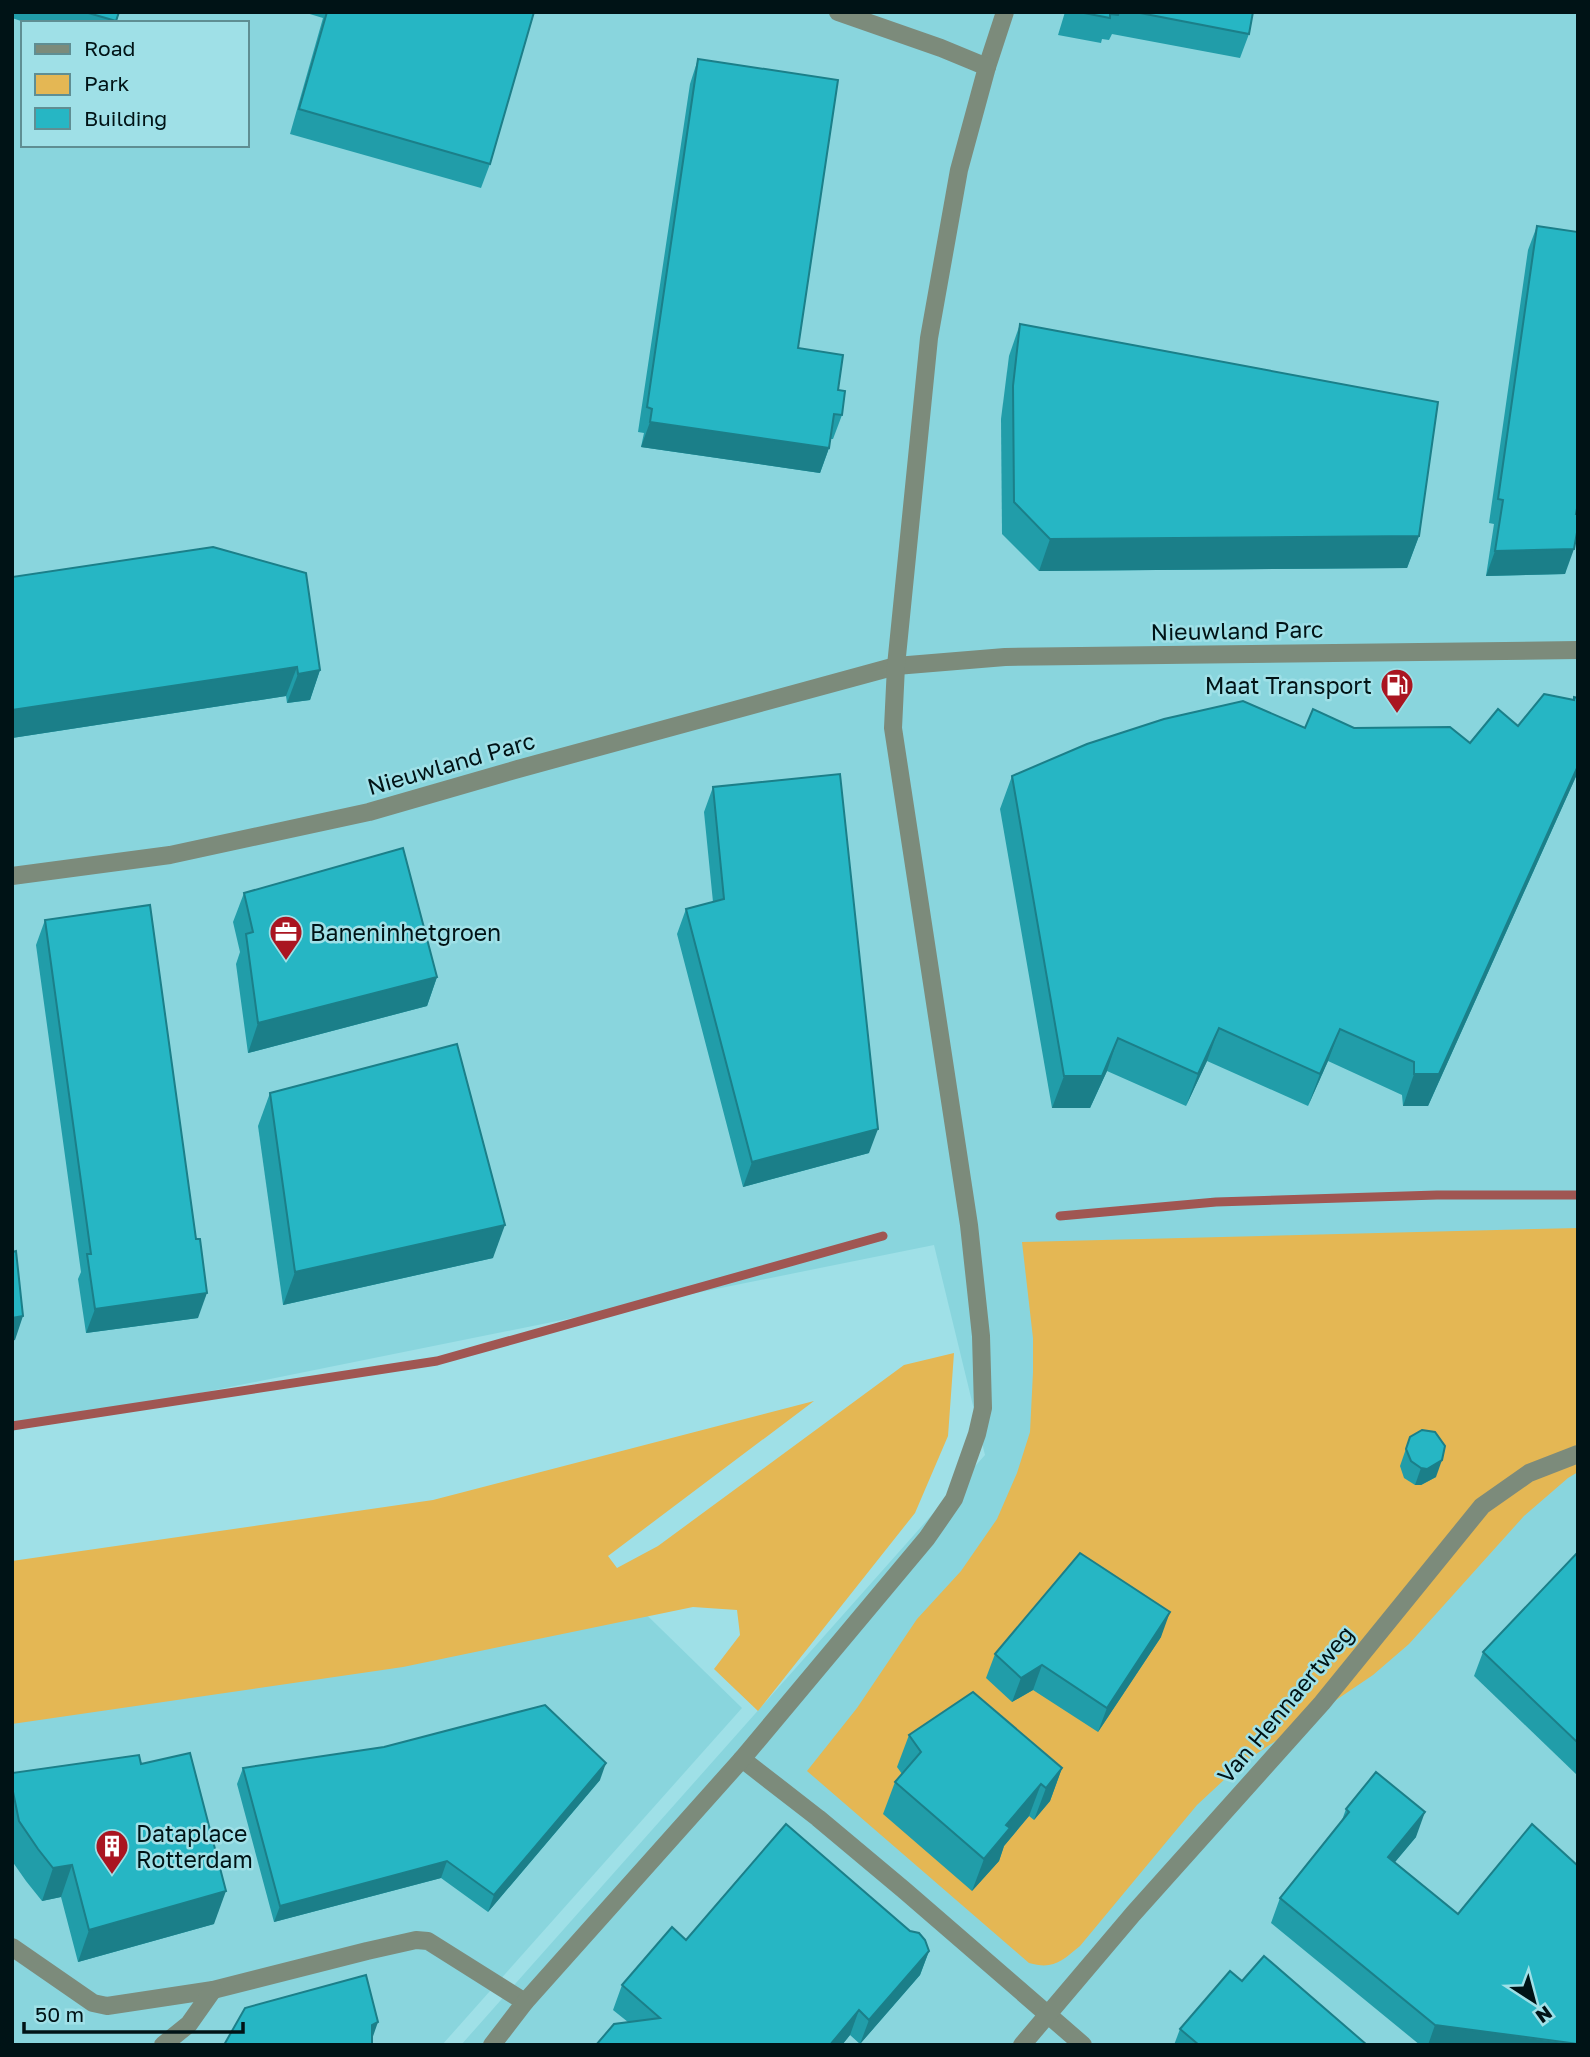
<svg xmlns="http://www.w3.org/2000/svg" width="1590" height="2057" viewBox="0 0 1590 2057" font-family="'Golos Text',sans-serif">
<rect width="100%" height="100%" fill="#9fe0e7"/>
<!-- built -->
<g fill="#89d5dd" fill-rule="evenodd">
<path d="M12,12H1578V2045H461L985,1455L934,1245L12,1431ZM23,23H247V145H23Z"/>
<polygon points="576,1546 742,1708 442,2045 12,2045 12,1638"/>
</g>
<!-- green -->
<g fill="#e4b754">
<path d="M1578,1228V1472L1568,1478L1524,1516L1409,1644L1373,1675L1240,1765L1197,1805L1080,1946C1062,1961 1053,1970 1029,1963L807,1771L857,1708L917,1619L961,1571L997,1519L1017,1473L1030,1432L1033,1372V1338L1022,1242Z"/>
<polygon points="954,1353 948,1436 915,1513 758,1711 714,1669 740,1635 737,1610 693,1607 403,1667 12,1724 12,1561 433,1500 814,1401 608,1556 617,1568 658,1546 904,1365"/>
</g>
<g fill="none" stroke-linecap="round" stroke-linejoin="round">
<!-- stream -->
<g stroke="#a05652" stroke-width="9">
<polyline points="1060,1216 1216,1202 1437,1195 1578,1195"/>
<polyline points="12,1426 437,1361 883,1236"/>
</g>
<!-- street -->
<g stroke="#7c8b7b" stroke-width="18">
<polyline points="987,67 1005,12"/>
<polyline points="12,876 170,855 369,812 518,769 896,666 1005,657 1578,650"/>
<polyline points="742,1759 818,1818 904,1890 1083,2045"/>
<polyline points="12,1947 93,2003 107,2006 213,1990 367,1951 416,1940 428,1941 525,2002"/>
<polyline points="163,2045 189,2024 213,1990"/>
<polyline points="492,2045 525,2002 742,1759 927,1538 954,1499 977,1434 983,1408 981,1336 969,1225 893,728 896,666 929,338 959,170 987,67 941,48 838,12"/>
<polyline points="1022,2045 1133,1914 1322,1703 1482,1506 1529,1473 1578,1454"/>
</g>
</g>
<!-- wall -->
<g fill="#219da9">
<polygon points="12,12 119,12 116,23 27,23 12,18"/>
<polygon points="303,12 534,12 490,164 481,188 290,134 323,18"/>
<polygon points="1065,12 1253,12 1249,34 1240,58 1112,34 1109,40 1102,39 1101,43 1058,35"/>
<polygon points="698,59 798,348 838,390 842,415 833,439 830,439 829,448 820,473 641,447 644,433 638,432 690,84"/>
<polygon points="1537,226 1576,514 1565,574 1486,576 1494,524 1489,523 1528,250"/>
<polygon points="1020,324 1419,536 1407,568 1039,571 1002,534 1001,419 1009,356"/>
<polygon points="12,577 320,670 310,700 287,703 286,696 12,738"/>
<polygon points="1578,698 1578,772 1428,1106 1403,1106 1402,1095 1328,1061 1308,1106 1207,1061 1186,1106 1107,1071 1090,1108 1052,1108 1000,809 1012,776 1305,728 1354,728 1470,743 1518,726"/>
<polygon points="713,787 869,1153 743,1187 677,934 686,909 713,902 704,812"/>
<polygon points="244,893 437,977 427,1006 248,1053 236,964 240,952 233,922"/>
<polygon points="45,920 198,1318 86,1333 78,1279 81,1272 36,945"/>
<polygon points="270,1093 493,1258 283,1305 258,1126"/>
<polygon points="1410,1437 1436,1477 1421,1485 1415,1485 1404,1478 1400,1466"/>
<polygon points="1578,1552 1578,1776 1474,1676 1483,1652"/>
<polygon points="1161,1637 1098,1732 1033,1690 1012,1702 986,1678 995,1654"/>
<polygon points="909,1735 1062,1768 1050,1801 1034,1820 1029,1816 1004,1846 999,1861 972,1891 883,1814 895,1782 902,1774 897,1767"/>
<polygon points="384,1747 600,1780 488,1912 441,1878 274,1922 237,1784 243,1768"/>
<polygon points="141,1764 214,1924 78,1962 61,1897 42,1901 26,1881 12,1861 12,1773"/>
<polygon points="1346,1809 1416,1837 1395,1862 1458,1914 1578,2045 1420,2045 1271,1923 1280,1898 1341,1823"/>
<polygon points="686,1940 929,1951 920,1975 860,2044 850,2035 842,2045 596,2045 628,2022 613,2010 622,1985"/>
<polygon points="1180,2029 1367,2045 1174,2045"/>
</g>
<!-- shaded-wall -->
<g fill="#1b7f89">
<polygon points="650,422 829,448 820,473 641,447"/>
<polygon points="1419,536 1407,568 1039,571 1050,539"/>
<polygon points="1574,549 1565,574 1486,576 1495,551"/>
<polygon points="297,667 286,696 12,738 12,710"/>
<polygon points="320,670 310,700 287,703 298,674"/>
<polygon points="1578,766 1578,772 1428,1106 1403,1106 1414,1074"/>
<polygon points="437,977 427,1006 248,1053 258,1023"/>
<polygon points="1219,1028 1207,1061 1186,1106 1198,1074"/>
<polygon points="1340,1029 1328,1061 1308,1106 1320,1074"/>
<polygon points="1118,1038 1107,1071 1090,1108 1052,1108 1064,1076"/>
<polygon points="878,1129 869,1153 743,1187 752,1162"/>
<polygon points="505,1225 493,1258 283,1305 295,1272"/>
<polygon points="207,1293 198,1318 86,1333 95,1309"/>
<polygon points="23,1316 15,1340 12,1341 12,1318"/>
<polygon points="1442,1460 1436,1477 1421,1485 1415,1485 1421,1468"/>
<polygon points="1170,1612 1161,1637 1098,1732 1107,1708"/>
<polygon points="1042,1665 1033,1690 1012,1702 1021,1678"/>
<polygon points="606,1763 600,1780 488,1912 494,1895"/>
<polygon points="1062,1768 1050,1801 1034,1820 1046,1788"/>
<polygon points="1041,1784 1029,1816 1004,1846 999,1861 972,1891 984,1859 1006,1825"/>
<polygon points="1425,1812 1416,1837 1379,1881 1388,1857"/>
<polygon points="447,1861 441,1878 274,1922 280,1906"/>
<polygon points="72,1865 61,1897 42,1901 53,1868"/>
<polygon points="226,1891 214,1924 78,1962 89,1930"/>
<polygon points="929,1951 920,1975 860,2044 869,2020"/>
<polygon points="859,2010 850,2035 842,2045 830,2045"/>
<polygon points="378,2022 370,2045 372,2025"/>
<polygon points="1435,2025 1578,2045 1428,2045"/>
</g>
<!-- building -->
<g fill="#26b6c4" stroke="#1b7f89" stroke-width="2">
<polygon points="85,12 119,12 116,21"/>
<polygon points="327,12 534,12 490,164 299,109"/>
<polygon points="1079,12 1119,12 1118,15 1110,14 1110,18"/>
<polygon points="1135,12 1253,12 1249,34"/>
<polygon points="698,59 838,80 798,348 843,355 838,390 845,391 842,415 834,414 829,448 650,422 652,409 647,407"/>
<polygon points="1537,226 1578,232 1578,503 1576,514 1578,514 1578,527 1574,549 1495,551 1503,500 1498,499"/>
<polygon points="1020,324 1438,402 1419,536 1050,539 1014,502 1013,386"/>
<polygon points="213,547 306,573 320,670 298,674 297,667 12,710 12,577"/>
<polygon points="1544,694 1574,700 1574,697 1578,698 1578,766 1439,1074 1414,1074 1414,1062 1340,1029 1320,1074 1219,1028 1198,1074 1118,1038 1102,1076 1064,1076 1012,776 1087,744 1164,719 1243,701 1305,728 1313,709 1354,728 1450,727 1470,743 1498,709 1518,726"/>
<polygon points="840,774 878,1129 752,1162 686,909 724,899 713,787"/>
<polygon points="403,848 437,977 258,1023 246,934 253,932 244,893"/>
<polygon points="150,905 196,1239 200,1239 207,1293 95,1309 87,1254 91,1254 45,920"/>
<polygon points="457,1044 505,1225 295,1272 270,1093"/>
<polygon points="16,1251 23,1316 12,1318 12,1252"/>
<polygon points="1422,1430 1435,1432 1445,1446 1442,1460 1427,1469 1421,1468 1411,1461 1406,1449 1410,1437"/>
<polygon points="1578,1552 1578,1743 1483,1652"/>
<polygon points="1080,1553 1170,1612 1107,1708 1042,1665 1021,1678 995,1654"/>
<polygon points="973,1692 1062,1768 1046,1788 1041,1784 1006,1825 1010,1828 984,1859 895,1782 921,1752 909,1735"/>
<polygon points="545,1705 606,1763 494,1895 447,1861 280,1906 243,1768 384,1747"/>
<polygon points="190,1753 226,1891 89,1930 72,1865 53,1868 38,1849 19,1821 12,1787 12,1773 139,1755 141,1764"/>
<polygon points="1376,1772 1425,1812 1388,1857 1458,1914 1532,1824 1578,1866 1578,2044 1435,2025 1280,1898 1349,1812 1346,1809"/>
<polygon points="786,1824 910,1931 919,1933 925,1940 929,1951 869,2020 859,2010 830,2045 596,2045 614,2024 660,2018 622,1985 672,1927 686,1940"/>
<polygon points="1264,1956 1367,2045 1199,2045 1180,2029 1230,1971 1242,1981"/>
<polygon points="366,1975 378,2022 372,2025 372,2045 224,2045 245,2008"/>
</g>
<!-- icons -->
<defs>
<symbol id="fuel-pin" viewBox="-11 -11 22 30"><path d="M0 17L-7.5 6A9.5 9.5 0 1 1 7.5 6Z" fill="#aa1521" stroke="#9fe0e7"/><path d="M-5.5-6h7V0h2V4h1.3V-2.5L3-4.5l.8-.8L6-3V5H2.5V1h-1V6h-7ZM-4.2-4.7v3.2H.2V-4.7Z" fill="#fff"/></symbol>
<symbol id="office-pin" viewBox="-11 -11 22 30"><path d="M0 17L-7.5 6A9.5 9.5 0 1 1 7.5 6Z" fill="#aa1521" stroke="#9fe0e7"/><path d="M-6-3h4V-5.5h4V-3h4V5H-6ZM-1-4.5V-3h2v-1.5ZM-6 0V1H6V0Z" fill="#fff"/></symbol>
<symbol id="building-pin" viewBox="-11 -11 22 30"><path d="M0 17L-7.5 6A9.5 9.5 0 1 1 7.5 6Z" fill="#aa1521" stroke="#9fe0e7"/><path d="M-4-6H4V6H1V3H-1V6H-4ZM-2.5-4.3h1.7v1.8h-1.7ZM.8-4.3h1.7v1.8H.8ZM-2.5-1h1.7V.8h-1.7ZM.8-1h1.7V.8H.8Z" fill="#fff"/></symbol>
</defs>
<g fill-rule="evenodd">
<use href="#fuel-pin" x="1378" y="666" width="38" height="52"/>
<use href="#office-pin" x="267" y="913" width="38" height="52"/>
<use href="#building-pin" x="93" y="1827" width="38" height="52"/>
</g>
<g text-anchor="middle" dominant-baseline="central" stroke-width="5" stroke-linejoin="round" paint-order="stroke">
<!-- street labels -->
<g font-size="23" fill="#001316" stroke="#9fe0e7">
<text transform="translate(1237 630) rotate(-1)">Nieuwland Parc</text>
<text transform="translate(451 763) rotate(-16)">Nieuwland Parc</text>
<text transform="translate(1285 1704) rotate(-50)">Van Hennaertweg</text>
</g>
<!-- poi labels -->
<g font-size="23" fill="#001316" stroke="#9fe0e7" text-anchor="start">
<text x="1372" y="685" text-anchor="end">Maat Transport</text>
<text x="310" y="932">Baneninhetgroen</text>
<text x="136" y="1833">Dataplace<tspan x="136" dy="26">Rotterdam</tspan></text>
</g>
</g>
<!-- border -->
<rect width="1590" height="2057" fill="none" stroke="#001316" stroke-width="28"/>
<!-- legend -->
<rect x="21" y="21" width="228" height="126" fill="#9fe0e7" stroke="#5f8e93" stroke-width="2"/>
<rect x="35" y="44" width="35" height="10" fill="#7c8b7b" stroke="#5f8e93" stroke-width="2"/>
<text x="84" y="56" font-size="21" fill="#001316">Road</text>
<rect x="35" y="74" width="35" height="21" fill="#e4b754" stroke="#5f8e93" stroke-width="2"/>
<text x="84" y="91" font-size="21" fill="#001316">Park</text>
<rect x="35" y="108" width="35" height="21" fill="#26b6c4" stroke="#5f8e93" stroke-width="2"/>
<text x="84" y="126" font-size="21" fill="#001316">Building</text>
<!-- north arrow -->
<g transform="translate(1534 2001) rotate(144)" stroke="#9fe0e7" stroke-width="5" paint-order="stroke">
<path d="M0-5L12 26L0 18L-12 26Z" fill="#001316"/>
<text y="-10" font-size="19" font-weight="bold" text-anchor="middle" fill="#001316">N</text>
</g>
<!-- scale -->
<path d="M24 2022v10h219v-10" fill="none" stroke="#001316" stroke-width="3.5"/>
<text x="35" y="2022" font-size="21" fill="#001316" stroke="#9fe0e7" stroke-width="5" paint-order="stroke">50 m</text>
</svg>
